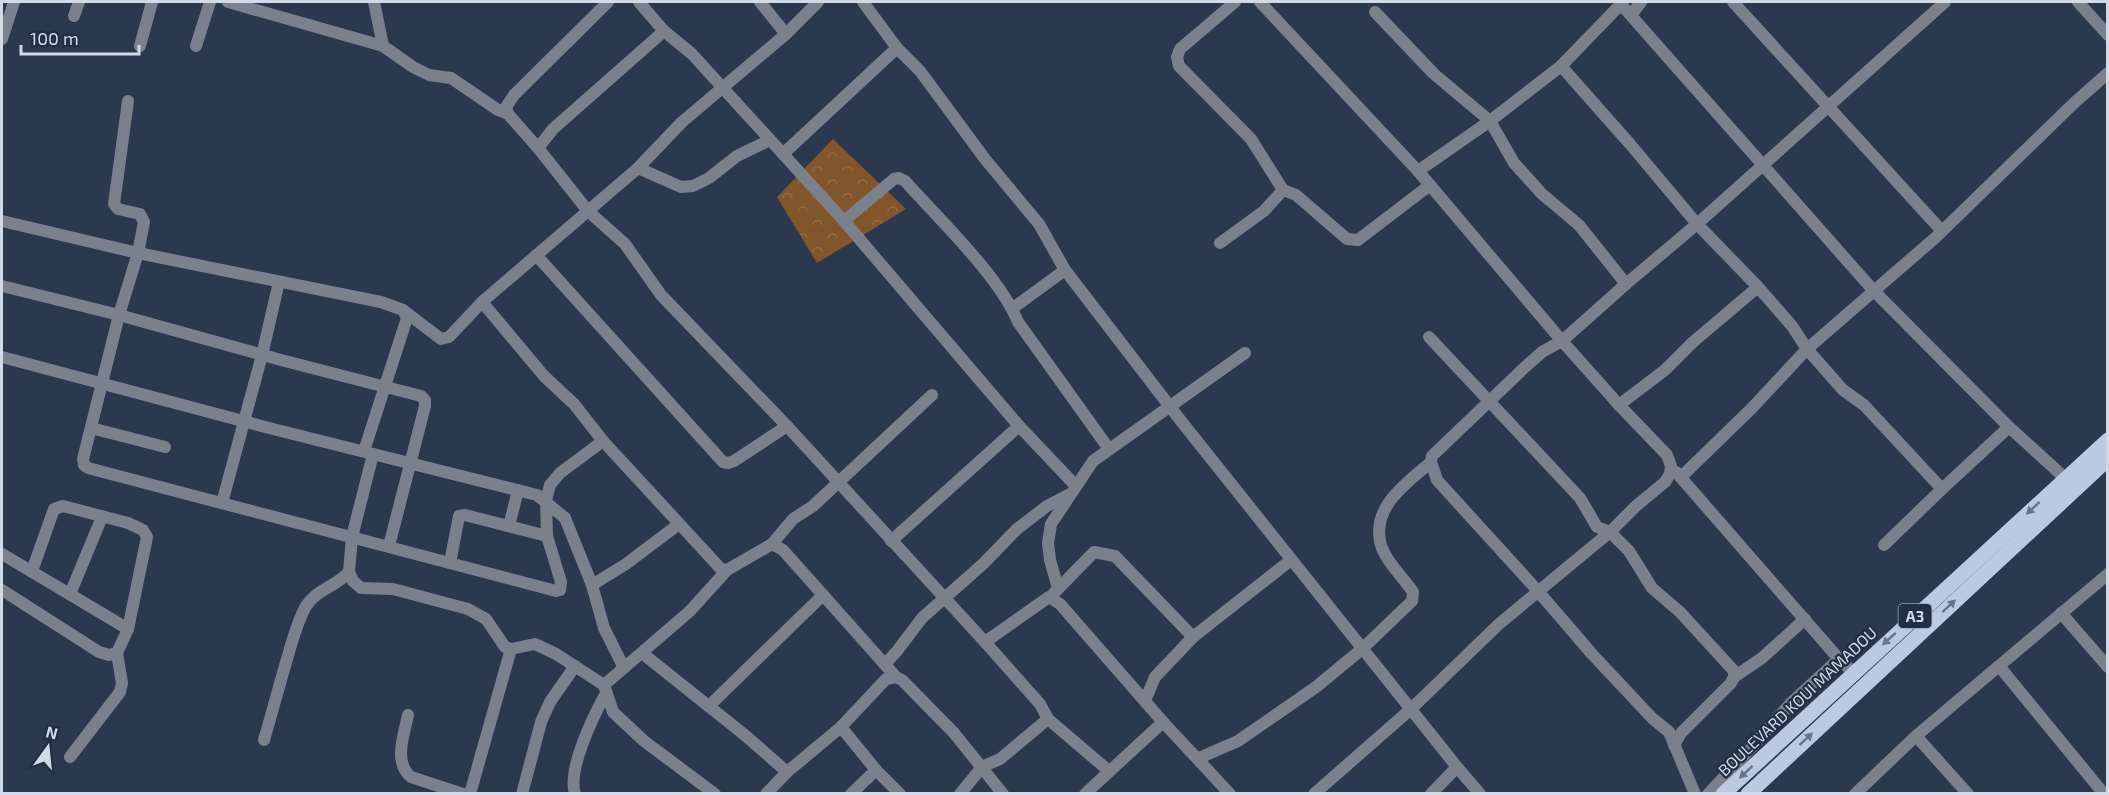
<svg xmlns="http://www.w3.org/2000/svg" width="2109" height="795" viewBox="0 0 2109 795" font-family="'Exo 2',sans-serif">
<defs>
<pattern id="forest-crowns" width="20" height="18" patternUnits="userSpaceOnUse" patternTransform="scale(1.5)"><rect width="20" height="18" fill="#82552a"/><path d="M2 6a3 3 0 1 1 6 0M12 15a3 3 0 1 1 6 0" fill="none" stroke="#936d49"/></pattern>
</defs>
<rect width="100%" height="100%" fill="#2c384e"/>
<!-- forest -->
<polygon fill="url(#forest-crowns)" points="833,139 906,209 817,263 777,197"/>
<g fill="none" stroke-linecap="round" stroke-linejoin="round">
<!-- minor -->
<g stroke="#7a818c" stroke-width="12">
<polyline points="228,2 383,46 413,67 429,75 451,78 498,110 508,114"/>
<polyline points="374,2 383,46"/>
<polyline points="608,2 514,95 506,107 508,114 538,148 588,211 625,244 661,295 787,426 985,642 1049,597 1060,604 1163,722"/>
<polyline points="639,2 664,31 692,54 844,221 1019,426 1075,485"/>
<polyline points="760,2 786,34"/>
<polyline points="863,2 897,48 920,71 985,159 1039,224 1065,270 1181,421 1457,767 1480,794"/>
<polyline points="1235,2 1180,49 1177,57 1179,66 1251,139 1283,190 1296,195 1347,239 1358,240 1430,185"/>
<polyline points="1260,2 1418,171 1562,341 1619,405 1667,455 1671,466 1670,474 1665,482 1636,506 1610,532 1499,624 1411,709 1314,794"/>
<polyline points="1619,2 1873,290 2009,427 2065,478"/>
<polyline points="1733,2 1941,230"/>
<polyline points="2078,2 2108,35"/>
<polyline points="1375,12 1434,74 1490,121 1514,163 1542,194 1579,225 1626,284"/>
<polyline points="1631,15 1641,2"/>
<polyline points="74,16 79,2"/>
<polyline points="2,39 14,2"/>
<polyline points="140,46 152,2"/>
<polyline points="196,46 210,2"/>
<polyline points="1561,66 1621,4"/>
<polyline points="128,101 114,204 118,209 140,214 144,222 138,253 119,315 83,459 84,465 88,468 556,591 560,590 561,582 547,536 546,500 550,485 560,473 603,441"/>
<polyline points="538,148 553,129 664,31"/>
<polyline points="783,154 897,48"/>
<polyline points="638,168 681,187 693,186 709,178 737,156 770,140"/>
<polyline points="1418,171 1490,121 1561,66 1630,144 1697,224 1758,287 1792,326 1807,349 1935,238 2073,104 2108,73"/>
<polyline points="2,221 138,253 381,302 403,310 407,318 364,451"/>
<path d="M844,221L894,179L899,178L905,181C939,219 1000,277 1018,322L1109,449"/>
<polyline points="1220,243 1264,211 1283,190"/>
<polyline points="536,255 723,462 728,463 734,461 787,426"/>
<polyline points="2,286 119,315 281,360 421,396 425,400 425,406 389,546"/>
<polyline points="482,302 638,168 682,122 786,34 818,2"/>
<polyline points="1013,308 1065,270"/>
<polyline points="403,310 441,339 449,337 482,302 544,376 574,404 603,441 721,569 727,570 772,544 783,550 896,677"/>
<polyline points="1429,337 1580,498 1597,527 1610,532 1629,551 1652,588 1680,612 1734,671 1734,677 1731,683 1681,733 1674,745"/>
<polyline points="2,357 269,428 537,495 565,518 592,585 604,628 624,668"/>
<polyline points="1619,405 1665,370 1693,342 1758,287"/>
<polyline points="91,428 165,447"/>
<polyline points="373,454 352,537 349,572 353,581 361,588 393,589 468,609 486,619 505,647 511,649 535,644 556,654 604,685 613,712 644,741 715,794"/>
<polyline points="1676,472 1839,659 1853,672"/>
<polyline points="1681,477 1752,408 1807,349 1843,390 1864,405 1942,489"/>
<polyline points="222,503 262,355 279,282"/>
<polyline points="509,526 518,490"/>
<polyline points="891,541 1019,426"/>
<polyline points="772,544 793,519 813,506 932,395"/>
<polyline points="1884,545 1942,489 2009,427"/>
<polyline points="2,554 128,629"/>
<polyline points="450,563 459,516 465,515 547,536"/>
<polyline points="592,585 626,564 679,524"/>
<polyline points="1058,588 1050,560 1048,543 1051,524 1093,461 1245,353"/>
<polyline points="2,590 99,652 109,655 117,653 128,629 147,537 143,530 128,523 63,506 54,509 32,571"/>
<polyline points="1054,593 1094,552 1115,556 1193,637"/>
<polyline points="70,594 102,517"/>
<polyline points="2061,613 2108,667"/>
<polyline points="985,642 1040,704 1048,719 1109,771"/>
<polyline points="642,653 746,736 787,772"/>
<polyline points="885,664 897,651 922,618 984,563 1017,529 1047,506 1068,495"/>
<polyline points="1999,666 2104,794"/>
<polyline points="1734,677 1762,658 1805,619"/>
<polyline points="604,685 690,611 727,570"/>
<polyline points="1145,701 1155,677 1193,637 1291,560"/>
<polyline points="709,706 823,595"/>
<path d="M408,715C404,735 393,762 411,777L463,794"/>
<polyline points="841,727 876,770 900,794"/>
<path d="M264,740C272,713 279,686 287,659C292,642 297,622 306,606C317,589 337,586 349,572"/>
<polyline points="70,757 120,692 122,683 117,653"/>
<path d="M1199,758L1238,741L1316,687L1362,649L1412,601L1413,592C1403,577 1383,559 1380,541C1373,505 1408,482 1431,462"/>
<polyline points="470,794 511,649"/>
<polyline points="522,794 541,722 550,702 575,666"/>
<path d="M575,794C567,769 594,715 606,693"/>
<polyline points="766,794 787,772 841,727 886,679 896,677 902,680 954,733 1003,794"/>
<polyline points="851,794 876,770"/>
<polyline points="960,794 982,767 1000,759 1048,719"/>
<polyline points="1085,794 1163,722 1230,794"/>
<polyline points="1431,794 1457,767"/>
<polyline points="1695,794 1669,732 1652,718 1592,654 1537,590 1437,480 1431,462 1432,456 1524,368 1542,352 1562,341 1626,284 1697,224 1945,2"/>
<polyline points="1708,794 1752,747 1791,703 1839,659"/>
<polyline points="1855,794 1916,736"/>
<polyline points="1968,794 1916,736 2108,574"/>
</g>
<!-- major -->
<g stroke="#bcc9e0" stroke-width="15">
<polyline points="1723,794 2108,440"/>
<polyline points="1748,794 2108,459"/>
</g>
</g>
<!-- one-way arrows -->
<defs><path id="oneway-solid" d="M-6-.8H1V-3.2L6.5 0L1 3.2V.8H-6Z" transform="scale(1.5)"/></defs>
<g fill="#67748a">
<use href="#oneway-solid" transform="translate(2033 508) rotate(137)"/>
<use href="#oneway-solid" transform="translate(1949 606) rotate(-43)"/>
<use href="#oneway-solid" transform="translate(1889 639) rotate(138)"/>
<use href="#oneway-solid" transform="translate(1806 739) rotate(-43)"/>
<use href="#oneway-solid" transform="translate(1746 772) rotate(137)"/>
</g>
<g text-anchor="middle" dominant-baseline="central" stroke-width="4.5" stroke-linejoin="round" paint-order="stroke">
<!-- shield labels -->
<rect fill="#222e43" stroke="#9da6b6" stroke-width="1.5" x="1898.5" y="604" width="33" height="24" rx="4.5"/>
<g font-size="15" font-weight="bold" fill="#d2dae7">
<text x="1915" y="616">A3</text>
</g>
<!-- street labels -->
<g font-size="16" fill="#d2dae7" stroke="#222e43">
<text transform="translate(1797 701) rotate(-43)">BOULEVARD KOUI MAMADOU</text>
</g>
</g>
<!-- border -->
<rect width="2109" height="795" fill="none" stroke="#d2dae7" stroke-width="6"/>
<!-- north arrow -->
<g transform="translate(48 747) rotate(15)" stroke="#222e43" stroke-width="4.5" paint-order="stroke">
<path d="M0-4.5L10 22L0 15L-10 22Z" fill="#d2dae7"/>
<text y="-9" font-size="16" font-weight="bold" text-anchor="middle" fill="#d2dae7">N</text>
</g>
<!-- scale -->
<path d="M21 45v9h118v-9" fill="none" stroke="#d2dae7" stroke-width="3"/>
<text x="30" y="45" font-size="18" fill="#d2dae7" stroke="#222e43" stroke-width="4.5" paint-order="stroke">100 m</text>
</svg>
